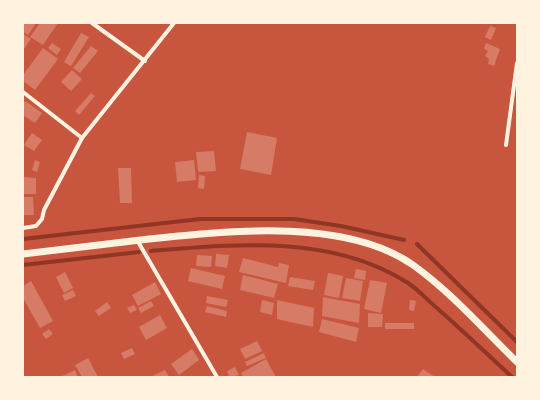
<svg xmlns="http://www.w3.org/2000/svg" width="540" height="400" viewBox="0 0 540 400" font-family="Georgia,serif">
<rect width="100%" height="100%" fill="#c8553d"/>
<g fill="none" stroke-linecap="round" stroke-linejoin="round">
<!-- stream -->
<g stroke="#8f3625" stroke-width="4">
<polyline points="23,239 200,219 294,219 341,226 404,240"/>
<polyline points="417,244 517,342"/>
<path d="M151,251C238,244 331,234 408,283C419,290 428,301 438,309C463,331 487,354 512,377"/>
<polyline points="23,265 139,252"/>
</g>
</g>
<!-- building -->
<g fill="#d67c66">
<polygon points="23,23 36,23 28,35 23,32"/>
<polygon points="40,23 58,23 43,45 30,37"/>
<polygon points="490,26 496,28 491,40 485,37"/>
<polygon points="81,33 89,37 71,66 64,62"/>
<polygon points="23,34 31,39 24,49 23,48"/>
<polygon points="52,43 61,49 57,55 48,48"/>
<polygon points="486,43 500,49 494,66 488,64 489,59 485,56 488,51 484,49"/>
<polygon points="91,46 98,51 80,73 73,68"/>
<polygon points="43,48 58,59 35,90 23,81 23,75"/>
<polygon points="72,70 82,79 71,91 61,82"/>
<polygon points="91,93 95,96 79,115 75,111"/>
<polygon points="25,101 42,113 35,123 23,115 23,104"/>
<polygon points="247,132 277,138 271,175 240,169"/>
<polygon points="32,133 42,140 34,151 24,145"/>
<polygon points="214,151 216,171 198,172 196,152"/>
<polygon points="35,160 40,162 37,172 32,170"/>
<polygon points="194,160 196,180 177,182 175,162"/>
<polygon points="118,168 131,168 132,203 120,203"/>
<polygon points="199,175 205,176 204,189 198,188"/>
<polygon points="23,177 36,178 36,194 23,194"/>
<polygon points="23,197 33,197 34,215 23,215"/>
<polygon points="216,254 229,255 227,268 215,266"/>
<polygon points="197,255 212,256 211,267 196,266"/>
<polygon points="243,258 278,267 279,263 289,265 286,283 239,272"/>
<polygon points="191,268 225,276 222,289 188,281"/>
<polygon points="356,269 366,271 365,280 354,278"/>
<polygon points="65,272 73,288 64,293 56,277"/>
<polygon points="328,273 343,276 339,298 324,295"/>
<polygon points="243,275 278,284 274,298 240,290"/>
<polygon points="290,277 315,281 313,290 288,286"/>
<polygon points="346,278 363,281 360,301 342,298"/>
<polygon points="370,280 387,283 381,313 364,309"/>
<polygon points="31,281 53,321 40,328 23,298 23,286"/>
<polygon points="155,282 161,294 138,306 132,295"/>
<polygon points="73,290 76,296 65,301 62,295"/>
<polygon points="207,296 228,300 226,307 206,303"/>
<polygon points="323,297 360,304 359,323 322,316"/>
<polygon points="262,300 274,303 272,315 260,312"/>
<polygon points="277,300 314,308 313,327 277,319"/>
<polygon points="410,300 416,301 414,311 409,310"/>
<polygon points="151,301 154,306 141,313 138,308"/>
<polygon points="107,302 111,308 99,316 95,311"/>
<polygon points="134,305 137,310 130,313 127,308"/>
<polygon points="207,306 227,311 226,317 205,312"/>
<polygon points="368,313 383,314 382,327 368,327"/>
<polygon points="160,315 167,328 146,340 139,327"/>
<polygon points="322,319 359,328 356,342 319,332"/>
<rect x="385" y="323" width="29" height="6"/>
<polygon points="49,329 53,334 46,339 42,334"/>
<polygon points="257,341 262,351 245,359 240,349"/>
<polygon points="132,348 135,354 124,359 121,353"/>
<polygon points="192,349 199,360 179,375 171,364"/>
<polygon points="264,353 266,358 247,366 245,362"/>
<polygon points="88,358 98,377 82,377 75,365"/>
<polygon points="266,359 276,377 243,377 241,373"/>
<polygon points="235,367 239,375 229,377 227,371"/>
<polygon points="423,369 435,377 417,377"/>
<polygon points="75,370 78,377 60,377"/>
<polygon points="165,370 169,377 150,377"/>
</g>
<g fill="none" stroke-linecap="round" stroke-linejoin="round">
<!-- minor -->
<g stroke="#fff3e0" stroke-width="4">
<polyline points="92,23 145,61"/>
<polyline points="23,92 82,138"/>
<polyline points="506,145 517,63"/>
<polyline points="23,228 36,226 42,219 44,210 82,138 174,23"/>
<polyline points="137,240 217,377"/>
</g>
<!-- tertiary -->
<path stroke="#fff3e0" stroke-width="7" d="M23,254C65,249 107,244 149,239C227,231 345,217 413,265C451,292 483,329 517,362"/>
</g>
<!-- border -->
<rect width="540" height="400" fill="none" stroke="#fff3e0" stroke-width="48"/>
</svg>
